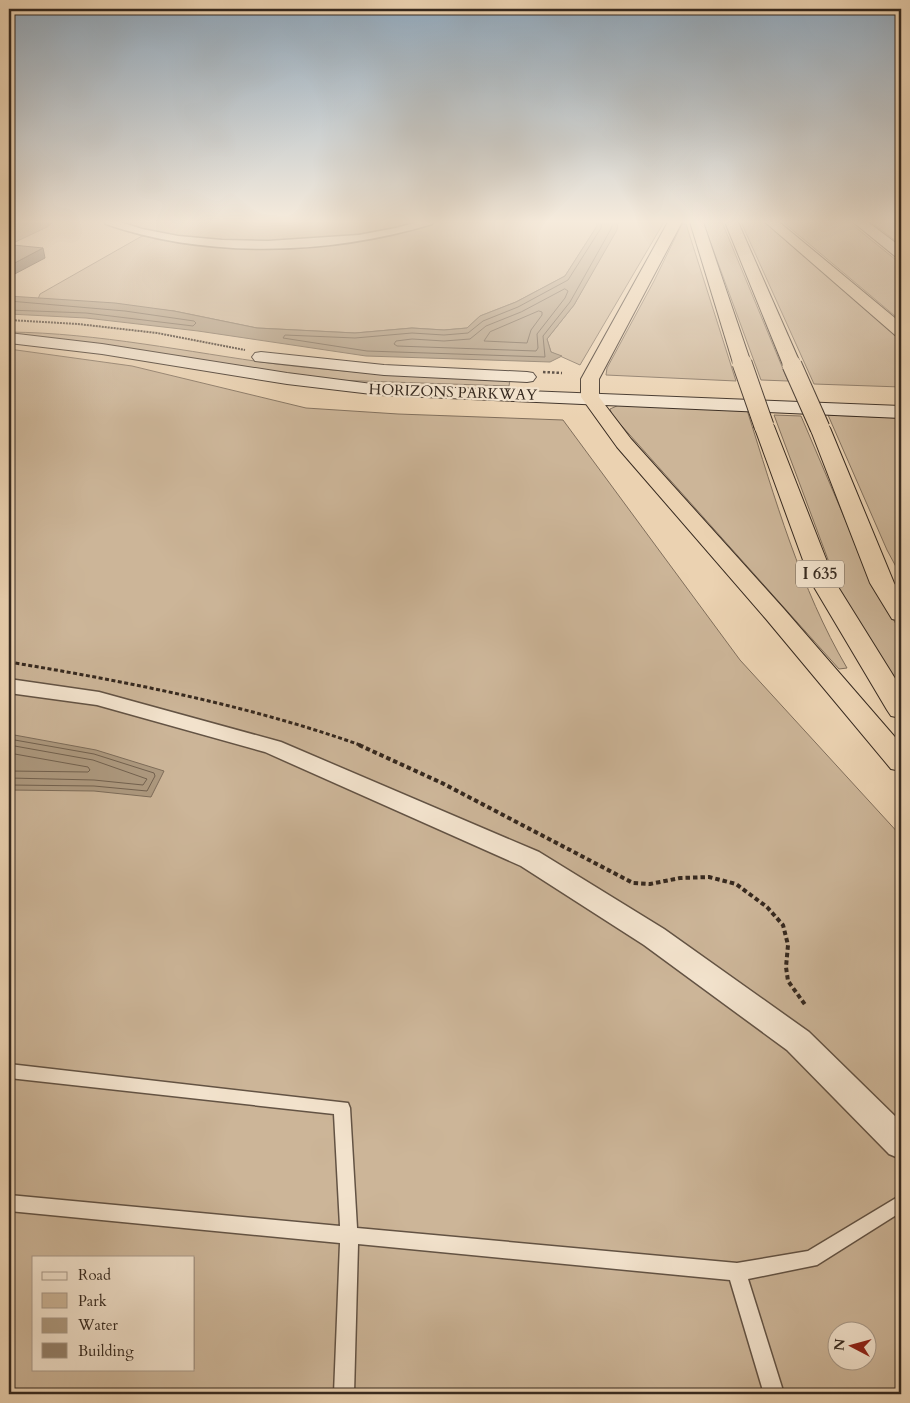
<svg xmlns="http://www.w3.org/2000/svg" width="910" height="1403" viewBox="0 0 910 1403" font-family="Cardo,serif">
<rect width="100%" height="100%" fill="#ebd2b1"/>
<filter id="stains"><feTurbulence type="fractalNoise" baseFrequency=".004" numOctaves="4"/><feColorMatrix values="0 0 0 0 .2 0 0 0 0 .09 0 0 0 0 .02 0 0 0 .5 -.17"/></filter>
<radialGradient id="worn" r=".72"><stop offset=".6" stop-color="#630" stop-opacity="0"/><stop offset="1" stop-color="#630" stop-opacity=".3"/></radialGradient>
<!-- green -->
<g fill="#ccb598" stroke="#816f5c" fill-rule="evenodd">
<path d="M123,222H416C334,244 202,253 123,222Z"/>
<polygon points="437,222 597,222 597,226 565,276 516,302 480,316 467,328 444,330 412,328 355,333 257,328 174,311 38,299 40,294 142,236 195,243 306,245"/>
<polygon points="618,222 664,222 580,365 551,352 547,339 574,305 616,230"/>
<polygon points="703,222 722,222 788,381 761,380"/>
<polygon points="741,222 764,222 901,339 901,387 814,384"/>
<polygon points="783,222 849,222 901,264 901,321"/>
<polygon points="871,222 901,222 901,245"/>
<polygon points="682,224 686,224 736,381 606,375 607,368 654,281"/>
<path d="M9,332C99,333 187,352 276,364C354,374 432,376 510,380L509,386L332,380L73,342L9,336Z"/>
<path d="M9,349L132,366L306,408L398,414L563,420L740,660L901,836V1394H9ZM34,1257H194V1369H34ZM838,1330H868V1360H838Z"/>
<path d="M619,405L747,410C775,498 800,588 847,668L839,669L612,415L610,409Z"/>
<polygon points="774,415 801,416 862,559 901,634 901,698 877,660 839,589"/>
<polygon points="828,415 901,418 901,576 887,550"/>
</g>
<!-- water -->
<g fill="#ad997f" stroke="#7d6c59">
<polygon points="18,222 53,222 47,227 9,245 9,224"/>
<polygon points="597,222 618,222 617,230 574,305 547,339 551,352 562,356 550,362 366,356 198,331 86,318 9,314 9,296 115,303 174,311 257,328 355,333 412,328 444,330 467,328 480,316 516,302 565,276 597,226"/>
<polygon points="9,734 96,750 164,771 151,797 94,791 9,790"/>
</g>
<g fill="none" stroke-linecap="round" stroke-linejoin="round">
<!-- shore -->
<g stroke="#72614f" stroke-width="1">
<polyline points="602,222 601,228 568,280 518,307 483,321 468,333 444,335 412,333 355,338 285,335 283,338 367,351 545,357 543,336 570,302 611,229 613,222"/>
<polygon points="565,289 568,291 565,298 537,334 538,348 536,351 397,346 394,344 396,341 412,339 444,341 470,339 486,326 521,312"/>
<polyline points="9,301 125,311 194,321 196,323 193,326 86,313 9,310"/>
<polygon points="539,311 542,312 542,315 531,330 527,343 484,341 490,332"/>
<polyline points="9,739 94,754 154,773 155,776 147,791 94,786 9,785"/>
<polyline points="9,745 93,760 147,779 143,785 94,780 9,778"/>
<polyline points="9,753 88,767 90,770 88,772 9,771"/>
</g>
<defs>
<polygon id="lane" points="9,1064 348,1103 350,1108 357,1228 737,1263 808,1251 901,1195 901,1212 817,1265 748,1279 784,1394 764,1394 730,1280 358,1244 354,1394 334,1394 340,1243 9,1211 9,1195 340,1226 334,1114 9,1078"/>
<g id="street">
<path d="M105,222H120L142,229L178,236L222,240L268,241L359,235L396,228L418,222H433L432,224C331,255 206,259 106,224Z"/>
<polygon points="9,679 99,692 281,742 539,852 664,929 809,1032 901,1122 901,1159 889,1154 787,1050 644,945 521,866 265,752 97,705 9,693"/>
</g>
<g id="secondary">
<polygon points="853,222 868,222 901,247 901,258 896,257"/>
<polygon points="9,333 102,344 287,373 380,385 901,406 901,418 380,395 287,384 102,354 9,343"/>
<polygon points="261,352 384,365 527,372 533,373 536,377 533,381 527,382 384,375 255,361 252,357 255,353"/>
</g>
<g id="highway">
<polygon points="668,222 682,222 599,379 599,397 631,439 784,609 901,744 901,771 891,769 766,619 617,447 581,397 581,379"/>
<polygon points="690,222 703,222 751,363 748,367 742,368 736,367 733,363"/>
<polygon points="725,222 738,222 801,365 798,369 792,370 786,369 783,365"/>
<polygon points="765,222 779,222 901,323 901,336 895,335"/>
<polygon points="764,420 771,422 774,426 835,582 901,688 901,718 891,716 887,710 811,582 754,426 757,422"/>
<polygon points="820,422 827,424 830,428 894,583 901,595 901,621 892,619 870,583 810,428 813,424"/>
</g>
</defs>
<!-- lane casing -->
<use href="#lane" stroke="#635344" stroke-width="3"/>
<!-- street casing -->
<use href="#street" stroke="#635344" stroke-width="3"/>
<!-- secondary casing -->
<use href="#secondary" stroke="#36291f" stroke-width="2"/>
<!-- highway casing -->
<use href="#highway" stroke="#36291f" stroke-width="2"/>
<!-- path-far3 -->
<polyline stroke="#36291f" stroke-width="2" stroke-dasharray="2 1" stroke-linecap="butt" points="9,320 78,324 157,333 245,350"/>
<!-- path-far2 -->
<polyline stroke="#36291f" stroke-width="2.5" stroke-dasharray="2.5 2" stroke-linecap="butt" points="543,372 562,373"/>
<!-- path-far1 -->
<path stroke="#36291f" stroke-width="3" stroke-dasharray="4 2.5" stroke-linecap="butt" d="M9,662C129,682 248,705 363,746"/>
<!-- path -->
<polyline stroke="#36291f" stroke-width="4" stroke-dasharray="4.5 3" stroke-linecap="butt" points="359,745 442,783 633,883 650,884 680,878 709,877 736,884 767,907 783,925 788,945 786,967 788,981 806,1006"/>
<!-- lane -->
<use href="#lane" fill="#f2e2cc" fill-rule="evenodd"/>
<!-- street -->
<use href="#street" fill="#f2e2cc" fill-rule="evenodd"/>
<!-- secondary -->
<use href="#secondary" fill="#f2e2cc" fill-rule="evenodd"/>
<!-- highway -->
<use href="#highway" fill="#ebd2b1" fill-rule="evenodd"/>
<defs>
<g id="highway-bridge">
<polyline points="742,363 764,426"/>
<polyline points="792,365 820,428"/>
</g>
</defs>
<!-- highway-bridge casing -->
<use href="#highway-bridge" stroke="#36291f" stroke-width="21" stroke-linecap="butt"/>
<!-- highway-bridge -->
<use href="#highway-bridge" stroke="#ebd2b1" stroke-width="19"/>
</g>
<!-- shaded-wall -->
<polygon fill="#685a4b" stroke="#36291f" points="43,248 45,258 9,277 9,266"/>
<!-- building -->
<polygon fill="#94816b" stroke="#36291f" points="13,245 43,248 9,266 9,247"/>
<!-- sky -->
<linearGradient id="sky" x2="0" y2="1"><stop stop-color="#90a9be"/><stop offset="0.53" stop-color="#f6ebdc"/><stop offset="1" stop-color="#f6ebdc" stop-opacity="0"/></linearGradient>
<rect width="910" height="418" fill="url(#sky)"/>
<g text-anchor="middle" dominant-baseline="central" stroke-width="4.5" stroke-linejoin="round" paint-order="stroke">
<!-- far-street labels -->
<g font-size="15" fill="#36291f" stroke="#f2e2cc">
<text transform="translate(453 392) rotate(2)">HORIZONS PARKWAY</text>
</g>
<!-- shield labels -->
<rect fill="#f2e2cc" stroke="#6e6053" stroke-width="1" x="796" y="560.5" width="48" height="27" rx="4"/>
<g font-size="16" font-weight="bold" fill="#36291f">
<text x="820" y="574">I 635</text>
</g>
</g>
<!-- margin -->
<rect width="910" height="1403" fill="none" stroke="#ebd2b1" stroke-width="30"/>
<rect x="10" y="10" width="890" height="1383" fill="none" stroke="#36291f" stroke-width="2.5"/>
<rect x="15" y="15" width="880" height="1373" fill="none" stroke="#36291f"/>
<!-- legend -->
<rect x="32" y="1256" width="162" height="115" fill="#f2e2cc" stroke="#a79887"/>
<rect x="42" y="1272" width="25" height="8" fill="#f2e2cc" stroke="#a79887"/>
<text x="78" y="1280" font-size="15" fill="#36291f">Road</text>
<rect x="42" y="1293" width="25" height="15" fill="#ccb598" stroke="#a79887"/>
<text x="78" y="1306" font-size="15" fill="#36291f">Park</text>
<rect x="42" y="1318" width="25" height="15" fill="#ad997f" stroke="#a79887"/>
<text x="78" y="1330" font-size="15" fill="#36291f">Water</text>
<rect x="42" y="1343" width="25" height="15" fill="#94816b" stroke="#a79887"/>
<text x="78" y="1356" font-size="15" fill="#36291f">Building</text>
<!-- north arrow -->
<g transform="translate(852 1346) rotate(276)"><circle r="24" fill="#f2e2cc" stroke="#a79887"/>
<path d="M0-4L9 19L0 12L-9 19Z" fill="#8f2418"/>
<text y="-8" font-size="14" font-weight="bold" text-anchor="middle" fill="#36291f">N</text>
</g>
<rect width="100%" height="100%" filter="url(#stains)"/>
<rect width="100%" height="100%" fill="url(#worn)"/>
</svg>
